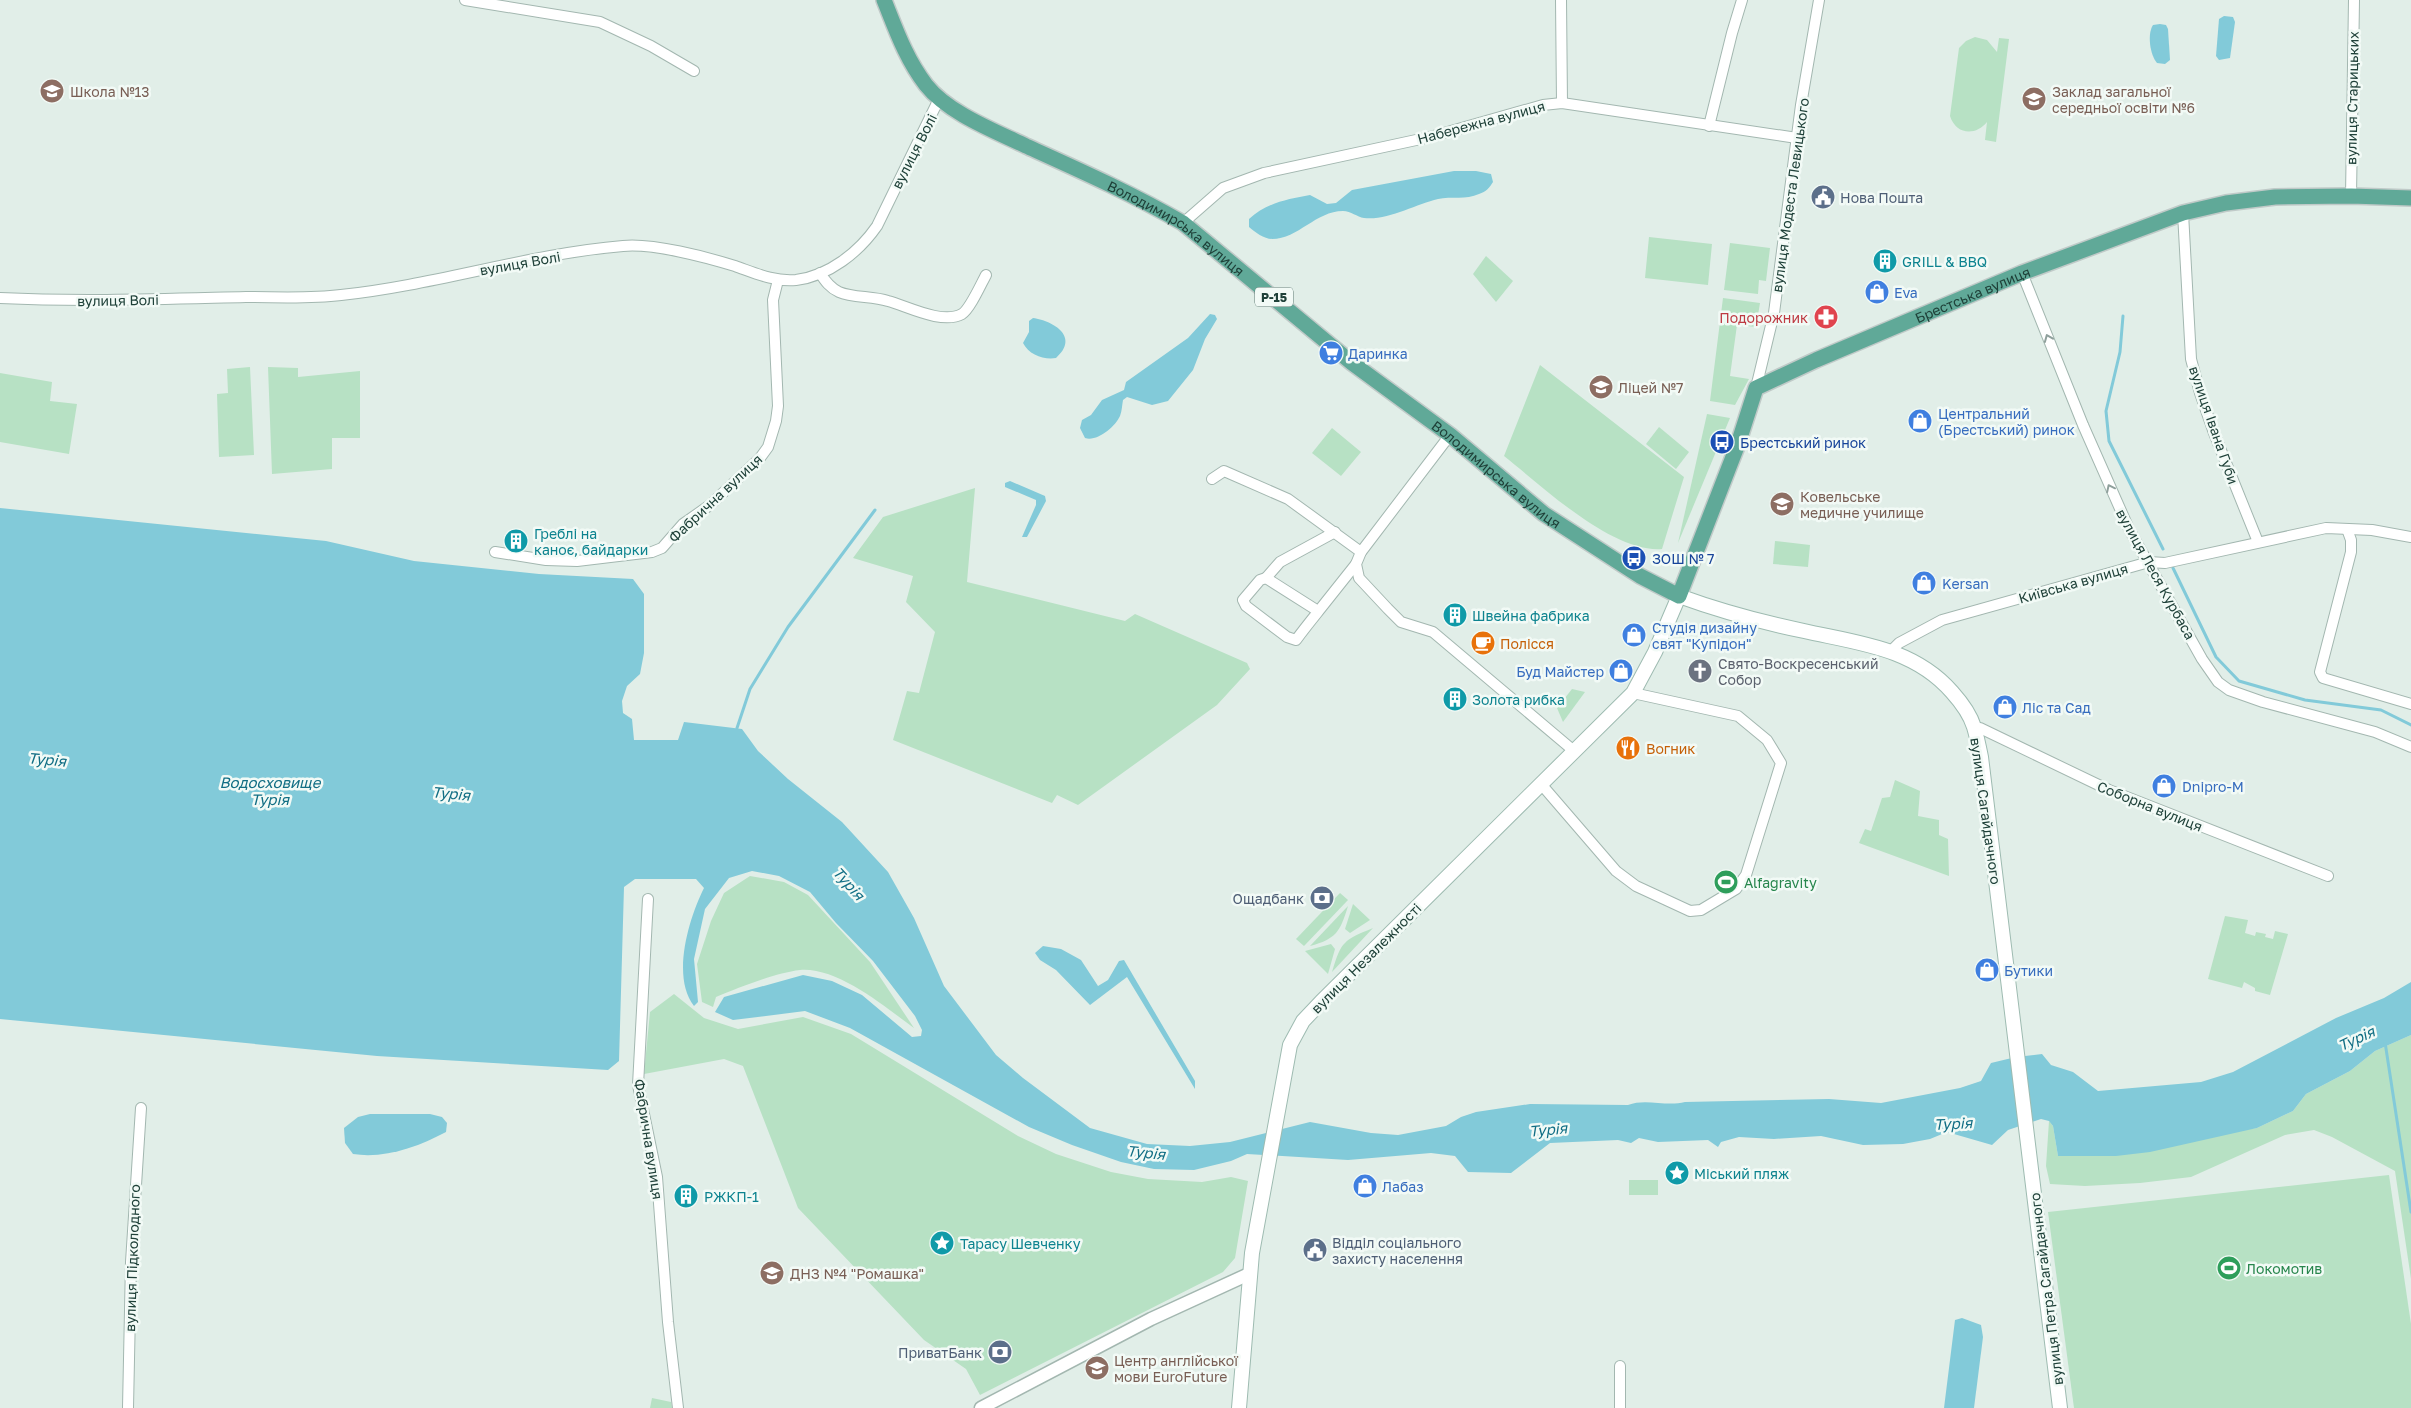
<svg xmlns="http://www.w3.org/2000/svg" width="2411" height="1408" viewBox="0 0 2411 1408" font-family="'Golos Text',sans-serif">
<rect width="100%" height="100%" fill="#e1eee8"/>
<!-- green -->
<g fill="#b7e1c4">
<path d="M1975,37L1987,40L1997,52L1999,38L2009,39L1996,142L1985,140L1987,122C1976,136 1956,135 1950,116L1959,48L1966,41Z"/>
<polygon points="1649,237 1712,244 1708,285 1645,278"/>
<polygon points="1730,243 1770,248 1766,281 1759,280 1758,294 1724,290"/>
<polygon points="1486,256 1513,281 1496,302 1473,274"/>
<polygon points="1723,298 1760,303 1756,327 1737,325 1730,376 1749,379 1735,405 1710,401"/>
<path d="M1540,365L1684,477L1662,549C1612,553 1542,486 1504,456Z"/>
<polygon points="250,367 254,455 219,457 217,394 228,393 227,369"/>
<polygon points="268,367 298,368 298,377 360,371 360,438 332,438 332,469 272,474"/>
<polygon points="0,373 52,382 50,401 77,404 69,454 0,442"/>
<polygon points="1707,414 1730,418 1678,543"/>
<polygon points="1659,427 1689,452 1676,469 1646,444"/>
<polygon points="1332,428 1361,452 1341,476 1312,453"/>
<polygon points="975,488 967,582 1125,621 1135,614 1247,663 1250,669 1217,705 1078,805 1057,795 1052,803 893,740 907,691 919,693 935,632 906,602 913,576 853,558 883,517"/>
<polygon points="1775,541 1810,545 1808,567 1773,564"/>
<polygon points="1572,689 1585,692 1563,722 1557,708"/>
<polygon points="1895,780 1920,791 1918,816 1939,820 1939,835 1948,839 1949,876 1859,843 1865,829 1871,831 1882,798 1890,797"/>
<path d="M750,876L784,882L808,895L870,962L914,1028C885,1007 838,967 800,970C775,973 740,987 716,997L713,1007L702,1002L697,964L711,921L724,893Z"/>
<polygon points="1340,893 1348,900 1304,946 1296,939"/>
<polygon points="1353,904 1370,920 1350,933 1345,929"/>
<path d="M1348,906C1340,932 1336,939 1310,946Z"/>
<polygon points="2225,916 2248,920 2245,933 2255,936 2256,932 2266,934 2265,937 2273,939 2275,931 2288,934 2270,995 2255,991 2255,988 2244,982 2242,988 2208,979"/>
<path d="M1373,928L1332,972C1341,941 1344,940 1373,928Z"/>
<polygon points="1331,944 1335,949 1328,974 1305,951"/>
<polygon points="674,994 704,1018 738,1029 803,1017 851,1034 1018,1136 1056,1154 1111,1172 1148,1179 1202,1182 1231,1177 1248,1181 1235,1258 1223,1272 980,1395 966,1369 924,1340 798,1208 743,1066 724,1059 644,1074 650,1012"/>
<polygon points="2411,1035 2411,1279 2395,1171 2332,1137 2314,1130 2285,1135 2191,1177 2140,1183 2085,1186 2050,1184 2046,1166 2049,1121 2053,1126 2058,1156 2257,1128 2293,1111 2306,1094 2350,1071 2375,1051"/>
<polygon points="2389,1175 2411,1324 2411,1408 2074,1408 2048,1212"/>
<rect x="1629" y="1180" width="29" height="15"/>
<polygon points="652,1398 671,1402 672,1408 650,1408"/>
</g>
<!-- water -->
<g fill="#82cad9">
<polygon points="2224,16 2233,17 2235,22 2230,58 2219,60 2216,56 2219,19"/>
<path d="M2160,24L2166,25L2168,29L2170,60L2165,64L2157,63C2150,55 2147,34 2153,25Z"/>
<path d="M1454,171H1476L1491,174L1493,182C1490,187 1486,192 1479,194C1466,200 1451,196 1438,199C1416,204 1387,221 1364,218C1357,217 1351,211 1343,211C1316,211 1298,239 1272,239C1264,239 1255,232 1249,227V219C1266,203 1288,199 1310,195L1327,204L1336,203L1352,190Z"/>
<path d="M1210,314L1215,315L1217,319L1205,339L1193,370L1168,401L1152,405L1127,397L1123,400C1122,405 1122,411 1120,416C1115,427 1097,442 1085,438L1080,428L1082,420L1091,415L1102,400L1124,390L1126,382L1188,338Z"/>
<path d="M1033,318C1054,321 1080,337 1056,358C1044,360 1029,355 1023,343L1029,332V321Z"/>
<polygon points="1010,481 1045,496 1046,501 1027,537 1022,537 1036,505 1036,500 1005,487 1005,483"/>
<path d="M0,508L326,541L414,561L539,574L633,579L644,594V653L640,674L627,686L622,701L623,713L632,719L634,740H678L684,722L742,729L758,751L788,779L842,822L888,872L914,918L944,986L996,1055L1023,1078L1090,1128L1147,1144L1190,1146L1230,1142L1310,1122L1371,1133L1398,1135L1446,1126L1461,1117L1476,1112L1530,1104L1628,1105C1646,1098 1666,1107 1685,1102L1829,1099L1881,1103L1960,1088L1981,1081L1991,1063L2016,1057L2042,1054L2051,1065L2073,1072L2098,1091L2201,1082L2233,1072L2336,1018L2384,998L2411,982V1035L2375,1051L2350,1071L2306,1094L2293,1111L2257,1128L2150,1152L2116,1156H2058L2053,1126L2049,1121L2041,1119L2008,1130L1992,1145L1947,1132L1930,1139L1903,1144L1863,1145L1821,1136L1774,1139L1739,1137L1721,1142L1718,1147L1708,1140L1658,1142L1639,1138L1631,1143L1618,1140L1550,1143L1511,1173L1468,1172L1455,1156L1431,1153L1348,1160L1247,1154L1231,1161L1194,1170L1154,1169L1121,1162L1072,1145L1029,1127L850,1028L805,1011L733,1020L715,1012L724,997L803,975L832,981L862,995L912,1037L921,1036L922,1030L915,1016L873,961L836,923L810,892L779,876L752,871L729,878L705,909L694,959L698,1002L694,1006C671,977 689,918 704,888L696,879H635L624,887L619,1061L608,1070L377,1056L0,1019Z"/>
<polygon points="1043,946 1061,949 1081,960 1098,986 1108,980 1119,961 1124,960 1195,1081 1195,1089 1127,977 1090,1005 1056,970 1040,960 1035,953"/>
<path d="M370,1114H430L442,1117L447,1123L446,1132C418,1147 384,1159 353,1154L345,1143L344,1128L358,1117Z"/>
<polygon points="1962,1318 1981,1325 1983,1337 1974,1408 1944,1408 1955,1320"/>
</g>
<g fill="none" stroke-linecap="round" stroke-linejoin="round">
<!-- stream -->
<g stroke="#82cad9" stroke-width="3">
<polyline points="2123,316 2120,352 2106,411 2109,441 2163,549"/>
<polyline points="2173,568 2216,657 2239,681 2305,700 2381,710 2411,725"/>
<polyline points="737,728 750,689 788,627 875,510"/>
<polyline points="2385,1042 2411,1212"/>
</g>
<defs>
<g id="minor">
<polyline points="465,0 600,22 651,46 694,71"/>
<polyline points="1561,0 1562,103"/>
<polyline points="1709,126 1732,33 1742,0"/>
<polyline points="2351,196 2354,0"/>
<polyline points="2183,213 2191,359 2200,393 2214,433 2258,542"/>
<polyline points="1183,223 1223,188 1264,173 1430,137 1543,105 1562,103 1797,138"/>
<path d="M820,273C825,281 830,288 839,292C853,298 872,296 888,301C907,306 942,325 962,314C970,309 981,284 986,275"/>
<polyline points="2022,273 2083,425 2129,529 2202,659 2218,682 2229,690 2263,702 2375,732 2411,747"/>
<path d="M0,298C82,302 163,299 246,297C277,297 309,299 341,295C436,285 528,254 623,246C653,243 706,257 735,266C755,273 774,282 796,280C829,276 859,252 877,226L939,99"/>
<polyline points="1756,388 1774,313 1801,105 1819,0"/>
<polyline points="1450,435 1361,552 1356,564 1359,578 1388,609 1401,622 1433,632 1574,751"/>
<polyline points="1212,479 1224,471 1288,499 1361,552"/>
<polyline points="2347,529 2351,540 2351,552 2320,672 2323,678 2411,704"/>
<polyline points="495,552 546,560 577,561 652,552 662,548 683,524 710,505 760,458 768,447 776,421 778,406 773,300 778,280"/>
<polyline points="1266,578 1280,562 1335,532"/>
<path d="M1318,611L1266,578L1260,580L1243,600L1246,606L1287,637L1296,640C1304,629 1313,618 1321,608L1356,564"/>
<polyline points="1892,650 1899,643 1942,620 2149,562 2165,563 2326,528 2372,530 2411,537"/>
<polyline points="1975,729 1980,728 2109,790 2328,876"/>
<polyline points="1541,784 1616,871 1636,886 1690,911 1701,910 1736,889 1746,875 1781,763 1767,740 1738,716 1633,693"/>
<polyline points="648,899 638,1085 657,1177 668,1322 678,1408"/>
<polyline points="128,1408 131,1262 141,1108"/>
<polyline points="1620,1408 1620,1366"/>
</g>
<polyline id="tertiary" points="981,1408 1151,1319 1249,1274"/>
<path id="secondary" d="M1239,1408L1252,1253L1290,1045L1303,1021L1321,1002L1633,693L1655,652L1679,596C1720,611 1761,622 1804,631C1858,643 1914,648 1952,692C1961,702 1970,714 1974,727C1977,737 1979,747 1981,757L2060,1408"/>
<g id="primary">
<path id="s1" d="M884,0C896,30 906,59 926,85C948,113 995,131 1026,146C1079,170 1133,194 1183,223L1352,363L1450,435L1544,514L1640,576L1679,596L1738,444L1756,388L1816,360L2022,273L2183,213L2226,203L2275,197L2351,196L2411,198"/>
</g>
</defs>
<!-- minor casing -->
<use href="#minor" stroke="#a3b7b0" stroke-width="12"/>
<!-- tertiary casing -->
<use href="#tertiary" stroke="#a3b7b0" stroke-width="15"/>
<!-- secondary casing -->
<use href="#secondary" stroke="#9ebbb1" stroke-width="16"/>
<!-- primary casing -->
<use href="#primary" stroke="#c0cac8" stroke-width="18"/>
<!-- minor -->
<use href="#minor" stroke="#fff" stroke-width="10"/>
<!-- tertiary -->
<use href="#tertiary" stroke="#fff" stroke-width="12"/>
<!-- secondary -->
<use href="#secondary" stroke="#fff" stroke-width="14"/>
<!-- primary -->
<use href="#primary" stroke="#60a998" stroke-width="15"/>
</g>
<!-- one-way arrows -->
<defs><path id="oneway-chevron" d="M-2-3.5L2.5 0L-2 3.5" fill="none" stroke-width="1.6" stroke-linecap="round" stroke-linejoin="round" transform="scale(1.25)"/></defs>
<g stroke="#8fa09c">
<use href="#oneway-chevron" transform="translate(2048 338) rotate(-112)"/>
<use href="#oneway-chevron" transform="translate(2110 488) rotate(-116)"/>
</g>
<!-- icons -->
<defs>
<symbol id="school-disc" viewBox="-11 -11 22 22"><circle r="9.5" fill="#8d6e63" stroke="#f2faf6"/><path d="M0-5L7-2L0 1L-7-2ZM-4 1L0 2.5L4 1V4Q0 6-4 4Z" fill="#fff"/></symbol>
<symbol id="civic-disc" viewBox="-11 -11 22 22"><circle r="9.5" fill="#5c6f8a" stroke="#f2faf6"/><path d="M-.6-6.5H3V-4.5H.6V-3L4-1V1h2V6H-6V1h2V-1L-.6-3ZM-1.2 2.5V6h2.4V2.5Z" fill="#fff"/></symbol>
<symbol id="building-disc" viewBox="-11 -11 22 22"><circle r="9.5" fill="#0f9aa8" stroke="#f2faf6"/><path d="M-4-6H4V6H1V3H-1V6H-4ZM-2.5-4.3h1.7v1.8h-1.7ZM.8-4.3h1.7v1.8H.8ZM-2.5-1h1.7V.8h-1.7ZM.8-1h1.7V.8H.8Z" fill="#fff"/></symbol>
<symbol id="shop-disc" viewBox="-11 -11 22 22"><circle r="9.5" fill="#3f7fe0" stroke="#f2faf6"/><path d="M-5-2.5h2.3a2.7 3.5 0 0 1 5.4 0H5L5.5 6h-11ZM-1.5-2.5h3a1.5 2.3 0 0 0-3 0Z" fill="#fff"/></symbol>
<symbol id="pharmacy-disc" viewBox="-11 -11 22 22"><circle r="9.5" fill="#e0444e" stroke="#f2faf6"/><path d="M-2-6h4v4h4v4h-4v4h-4v-4h-4v-4h4Z" fill="#fff"/></symbol>
<symbol id="supermarket-disc" viewBox="-11 -11 22 22"><circle r="9.5" fill="#3f7fe0" stroke="#f2faf6"/><path d="M-6-5.5h2.5l.6 2H6L4.5 2H-2.5L-4.4-4H-6ZM-1.5 3.2a1.3 1.3 0 1 0 .1 0ZM3 3.2a1.3 1.3 0 1 0 .1 0Z" fill="#fff"/></symbol>
<symbol id="bus-disc" viewBox="-11 -11 22 22"><circle r="9.5" fill="#1a4fb4" stroke="#f2faf6"/><path d="M-5-6H5V4H4V6H2V4H-2V6H-4V4H-5ZM-3.5-4V0h7V-4ZM-3.5 1.2v1.5H-2V1.2ZM2 1.2v1.5H3.5V1.2Z" fill="#fff"/></symbol>
<symbol id="university-disc" viewBox="-11 -11 22 22"><circle r="9.5" fill="#8d6e63" stroke="#f2faf6"/><path d="M0-5L7-2L0 1L-7-2ZM-4 1L0 2.5L4 1V4Q0 6-4 4Z" fill="#fff"/></symbol>
<symbol id="cafe-disc" viewBox="-11 -11 22 22"><circle r="9.5" fill="#e8710a" stroke="#f2faf6"/><path d="M-5.5-4.5H6V0H3Q3 3.5 0 3.5H-2.5Q-5.5 3.5-5.5 0ZM3-3.2v2h1.7v-2ZM-6 4.5H4V6H-6Z" fill="#fff"/></symbol>
<symbol id="church-disc" viewBox="-11 -11 22 22"><circle r="9.5" fill="#6b7280" stroke="#f2faf6"/><path d="M-1.2-6h2.4v3.5h3.3v2.4h-3.3V6h-2.4V-.1h-3.3v-2.4h3.3Z" fill="#fff"/></symbol>
<symbol id="restaurant-disc" viewBox="-11 -11 22 22"><circle r="9.5" fill="#e8710a" stroke="#f2faf6"/><path d="M-5-6h1v4h1v-4h1v4h1v-4h1v5L-1.5 .5V6h-2V.5L-5-1ZM5-6V6H3V1.5H1.5Q1.5-4 5-6Z" fill="#fff"/></symbol>
<symbol id="stadium-disc" viewBox="-11 -11 22 22"><circle r="9.5" fill="#2e9e5b" stroke="#f2faf6"/><path d="M0-5a6.5 5 0 1 0 0 10a6.5 5 0 1 0 0-10ZM-3.5-1.8h7v3.6h-7Z" fill="#fff"/></symbol>
<symbol id="bank-disc" viewBox="-11 -11 22 22"><circle r="9.5" fill="#5c6f8a" stroke="#f2faf6"/><path d="M-6-4H6V4H-6ZM0-2.3a2.3 2.3 0 1 0 0 4.6a2.3 2.3 0 1 0 0-4.6Z" fill="#fff"/></symbol>
<symbol id="sight-disc" viewBox="-11 -11 22 22"><circle r="9.5" fill="#0f9aa8" stroke="#f2faf6"/><path d="M0-6L1.8-2.2L6-1.7L2.9 1.2L3.7 5.4L0 3.3L-3.7 5.4L-2.9 1.2L-6-1.7L-1.8-2.2Z" fill="#fff"/></symbol>
</defs>
<g fill-rule="evenodd">
<use href="#school-disc" x="38" y="77" width="28" height="28"/>
<use href="#school-disc" x="2020" y="85" width="28" height="28"/>
<use href="#civic-disc" x="1809" y="183" width="28" height="28"/>
<use href="#building-disc" x="1871" y="247" width="28" height="28"/>
<use href="#shop-disc" x="1863" y="278" width="28" height="28"/>
<use href="#pharmacy-disc" x="1812" y="303" width="28" height="28"/>
<use href="#supermarket-disc" x="1317" y="339" width="28" height="28"/>
<use href="#school-disc" x="1587" y="373" width="28" height="28"/>
<use href="#shop-disc" x="1906" y="407" width="28" height="28"/>
<use href="#bus-disc" x="1708" y="428" width="28" height="28"/>
<use href="#university-disc" x="1768" y="490" width="28" height="28"/>
<use href="#building-disc" x="502" y="527" width="28" height="28"/>
<use href="#bus-disc" x="1620" y="544" width="28" height="28"/>
<use href="#shop-disc" x="1910" y="569" width="28" height="28"/>
<use href="#building-disc" x="1441" y="601" width="28" height="28"/>
<use href="#shop-disc" x="1620" y="621" width="28" height="28"/>
<use href="#cafe-disc" x="1469" y="629" width="28" height="28"/>
<use href="#shop-disc" x="1607" y="657" width="28" height="28"/>
<use href="#church-disc" x="1686" y="657" width="28" height="28"/>
<use href="#building-disc" x="1441" y="685" width="28" height="28"/>
<use href="#shop-disc" x="1991" y="693" width="28" height="28"/>
<use href="#restaurant-disc" x="1614" y="734" width="28" height="28"/>
<use href="#shop-disc" x="2150" y="772" width="28" height="28"/>
<use href="#stadium-disc" x="1712" y="868" width="28" height="28"/>
<use href="#bank-disc" x="1308" y="884" width="28" height="28"/>
<use href="#shop-disc" x="1973" y="956" width="28" height="28"/>
<use href="#sight-disc" x="1663" y="1159" width="28" height="28"/>
<use href="#shop-disc" x="1351" y="1172" width="28" height="28"/>
<use href="#building-disc" x="672" y="1182" width="28" height="28"/>
<use href="#sight-disc" x="928" y="1229" width="28" height="28"/>
<use href="#civic-disc" x="1301" y="1236" width="28" height="28"/>
<use href="#stadium-disc" x="2215" y="1254" width="28" height="28"/>
<use href="#school-disc" x="758" y="1259" width="28" height="28"/>
<use href="#bank-disc" x="986" y="1338" width="28" height="28"/>
<use href="#school-disc" x="1083" y="1354" width="28" height="28"/>
</g>
<g text-anchor="middle" dominant-baseline="central" stroke-width="5" stroke-linejoin="round" paint-order="stroke">
<!-- shield labels -->
<rect fill="#f2faf6" stroke="#5e7872" stroke-width="1" x="1255" y="287.5" width="38" height="19" rx="4"/>
<g font-size="12" font-weight="bold" fill="#1f4139">
<text x="1274" y="297">Р-15</text>
</g>
<!-- education labels -->
<g font-size="14" fill="#785e54" stroke="#f2faf6" text-anchor="start">
<text x="70" y="91">Школа №13</text>
<text x="2052" y="91">Заклад загальної<tspan x="2052" dy="16">середньої освіти №6</tspan></text>
<text x="1618" y="387">Ліцей №7</text>
<text x="1800" y="496">Ковельське<tspan x="1800" dy="16">медичне училище</tspan></text>
<text x="790" y="1273">ДНЗ №4 "Ромашка"</text>
<text x="1114" y="1360">Центр англійської<tspan x="1114" dy="16">мови EuroFuture</tspan></text>
</g>
<!-- street labels -->
<g font-size="14" fill="#1f4139" stroke="#f2faf6">
<text transform="translate(2352 98) rotate(-89)">вулиця Старицьких</text>
<text transform="translate(1481 122) rotate(-15)">Набережна вулиця</text>
<text transform="translate(914 151) rotate(-63)">вулиця Волі</text>
<text transform="translate(1790 195) rotate(-82)">вулиця Модеста Левицького</text>
<text stroke="none"><textPath href="#s1" startOffset="385">Володимирська вулиця</textPath></text>
<text transform="translate(520 263) rotate(-10)">вулиця Волі</text>
<text stroke="none"><textPath href="#s1" startOffset="1468">Брестська вулиця</textPath></text>
<text transform="translate(118 300) rotate(-1)">вулиця Волі</text>
<text transform="translate(2214 425) rotate(71)">вулиця Івана Губи</text>
<text stroke="none"><textPath href="#s1" startOffset="790">Володимирська вулиця</textPath></text>
<text transform="translate(715 498) rotate(-43)">Фабрична вулиця</text>
<text transform="translate(2156 574) rotate(61)">вулиця Леся Курбаса</text>
<text transform="translate(2073 583) rotate(-16)">Київська вулиця</text>
<text transform="translate(2150 806) rotate(22)">Соборна вулиця</text>
<text transform="translate(1986 811) rotate(82)">вулиця Сагайдачного</text>
<text transform="translate(1366 958) rotate(-45)">вулиця Незалежності</text>
<text transform="translate(649 1139) rotate(81)">Фабрична вулиця</text>
<text transform="translate(132 1258) rotate(-88)">вулиця Підколодного</text>
<text transform="translate(2046 1289) rotate(-97)">вулиця Петра Сагайдачного</text>
</g>
<!-- service labels -->
<g font-size="14" fill="#4e5e75" stroke="#f2faf6" text-anchor="start">
<text x="1840" y="197">Нова Пошта</text>
<text x="1304" y="898" text-anchor="end">Ощадбанк</text>
<text x="1332" y="1242">Відділ соціального<tspan x="1332" dy="16">захисту населення</tspan></text>
<text x="982" y="1352" text-anchor="end">ПриватБанк</text>
</g>
<!-- culture labels -->
<g font-size="14" fill="#0d838f" stroke="#f2faf6" text-anchor="start">
<text x="1902" y="261">GRILL &amp; BBQ</text>
<text x="534" y="533">Греблі на<tspan x="534" dy="16">каноє, байдарки</tspan></text>
<text x="1472" y="615">Швейна фабрика</text>
<text x="1472" y="699">Золота рибка</text>
<text x="1694" y="1173">Міський пляж</text>
<text x="704" y="1196">РЖКП-1</text>
<text x="960" y="1243">Тарасу Шевченку</text>
</g>
<!-- shop labels -->
<g font-size="14" fill="#366cbe" stroke="#f2faf6" text-anchor="start">
<text x="1894" y="292">Eva</text>
<text x="1348" y="353">Даринка</text>
<text x="1938" y="413">Центральний<tspan x="1938" dy="16">(Брестський) ринок</tspan></text>
<text x="1942" y="583">Kersan</text>
<text x="1652" y="627">Студія дизайну<tspan x="1652" dy="16">свят "Купідон"</tspan></text>
<text x="1604" y="671" text-anchor="end">Буд Майстер</text>
<text x="2022" y="707">Ліс та Сад</text>
<text x="2182" y="786">Dnipro-M</text>
<text x="2004" y="970">Бутики</text>
<text x="1382" y="1186">Лабаз</text>
</g>
<!-- health labels -->
<g font-size="14" fill="#be3a42" stroke="#f2faf6" text-anchor="end">
<text x="1808" y="317">Подорожник</text>
</g>
<!-- transit labels -->
<g font-size="14" fill="#164399" stroke="#f2faf6" text-anchor="start">
<text x="1740" y="442">Брестський ринок</text>
<text x="1652" y="558">ЗОШ № 7</text>
</g>
<!-- food labels -->
<g font-size="14" fill="#c56008" stroke="#f2faf6" text-anchor="start">
<text x="1500" y="643">Полісся</text>
<text x="1646" y="748">Вогник</text>
</g>
<!-- worship labels -->
<g font-size="14" fill="#5b616d" stroke="#f2faf6" text-anchor="start">
<text x="1718" y="663">Свято-Воскресенський<tspan x="1718" dy="16">Собор</tspan></text>
</g>
<!-- leisure labels -->
<g font-size="14" fill="#27864d" stroke="#f2faf6" text-anchor="start">
<text x="1744" y="882">Alfagravity</text>
<text x="2246" y="1268">Локомотив</text>
</g>
<!-- water labels -->
<g font-size="15" font-style="italic" fill="#116e84" stroke="#f2faf6">
<text transform="translate(47 759) rotate(5)">Турія</text>
<text x="270" y="782">Водосховище<tspan x="270" dy="17">Турія</tspan></text>
<text transform="translate(451 793) rotate(5)">Турія</text>
<text transform="translate(849 883) rotate(48)">Турія</text>
<text transform="translate(2356 1038) rotate(-25)">Турія</text>
<text transform="translate(1953 1123) rotate(-3)">Турія</text>
<text transform="translate(1548 1129) rotate(-5)">Турія</text>
<text transform="translate(1146 1152) rotate(6)">Турія</text>
</g>
</g>
</svg>
